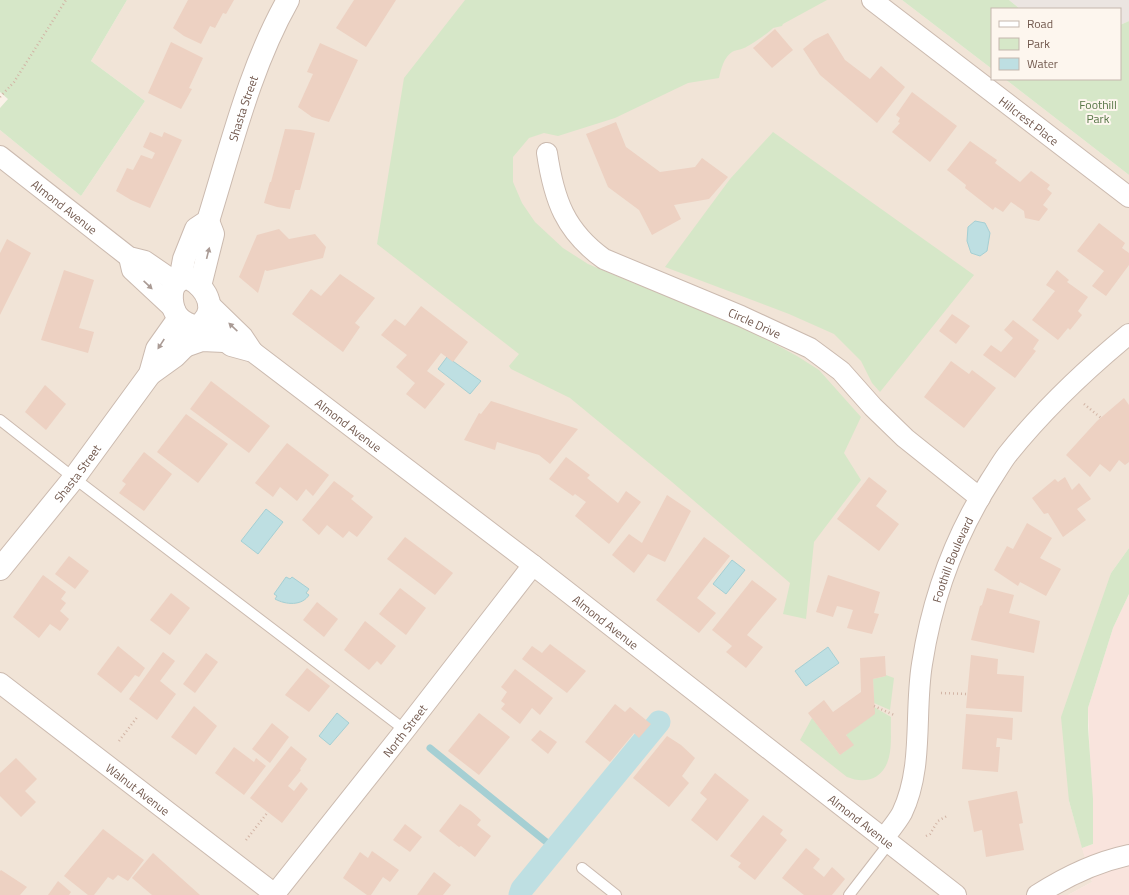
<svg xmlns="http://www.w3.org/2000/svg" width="1129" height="895" viewBox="0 0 1129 895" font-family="'Titillium Web',sans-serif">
<rect width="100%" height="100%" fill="#faf2e8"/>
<!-- residential -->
<polygon fill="#f1e4d7" points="127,0 902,0 992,69 992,79 1005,79 1129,175 1129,548 1111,573 1069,801 1092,882 1068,895 0,895 0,130 81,196 145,101 91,61"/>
<!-- commercial -->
<polygon fill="#f9e4dd" points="1129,594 1129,895 1068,895 1092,882 1082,848 1093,844 1088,708 1113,628"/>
<!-- industrial -->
<polygon fill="#ebe5e1" points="1009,0 1129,0 1129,21 1120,25 1120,9 1020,9"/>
<!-- green -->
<g fill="#d6e7c8">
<polygon points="0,0 127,0 91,61 145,101 81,196 0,130 0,108 8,99 0,92"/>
<path d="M465,0H827L783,24L782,26L773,28C770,32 749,46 744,48C740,50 735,50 732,52C724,57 721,69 719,78L688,83L615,118L558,136L544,133L529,138L513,157V182L522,203L535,222L563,248L588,264L638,285L676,298L699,310L747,329L797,356L819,370L861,417L844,453L861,480L814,542L806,619L783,614L790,583L672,482L570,398L511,369L509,366L519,354L377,244L404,78Z"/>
<polygon points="902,0 1009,0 1020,9 992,9 992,69"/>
<polygon points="1129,21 1129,175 1005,79 1120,79 1120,25"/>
<polygon points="773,132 974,275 880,392 872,383 861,361 834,334 789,314 665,267 730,179"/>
<polygon points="1129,548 1129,594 1113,628 1088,708 1088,727 1093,799 1093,844 1082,848 1069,801 1061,717 1111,573"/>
<polygon points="886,675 894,678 890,710 874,703 873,679 886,676"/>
<path d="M874,707L891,717C890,737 895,763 877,776C868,782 857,781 847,777L800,740L812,718L840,755L853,745L846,735Z"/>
</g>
<!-- water -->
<g fill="#bedfe2" stroke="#a5cfd3">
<polygon points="975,221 985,223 990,233 987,251 980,256 971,253 967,241 968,227"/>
<polygon points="447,357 481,381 470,394 438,369"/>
<polygon points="266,509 283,522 258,554 241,541"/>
<polygon points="732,560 745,570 726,594 713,584"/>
<path d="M286,577L290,579L292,577L309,589L306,593L309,595C302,606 286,605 275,599L277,596L274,594Z"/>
<polygon points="828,647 839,663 806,686 795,671"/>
<polygon points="337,713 349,723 330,745 319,736"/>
</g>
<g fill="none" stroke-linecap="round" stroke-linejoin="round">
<!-- stream -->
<polyline stroke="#a5cfd3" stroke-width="7" points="430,748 555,849"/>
<!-- canal -->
<polyline stroke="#bedfe2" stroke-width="23" points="520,895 522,889 659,722"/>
</g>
<!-- building -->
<g fill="#edd1c2">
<polygon points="188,0 234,0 226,14 223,13 215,28 210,26 201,44 184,36 173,28"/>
<polygon points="354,0 396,0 366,47 336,28"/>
<polygon points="775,29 793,50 772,68 753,48"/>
<polygon points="828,33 845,60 870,79 881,66 905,87 877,123 820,75 803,49 814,40"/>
<polygon points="171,42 203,58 189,88 192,89 181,109 148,93"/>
<polygon points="320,43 358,60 329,122 312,117 298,107 313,74 307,72"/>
<polygon points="912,92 957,126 930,162 892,132 900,123 898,122 900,118 896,115"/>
<polygon points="616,122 626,147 660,172 695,167 702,158 728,177 709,199 674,205 681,219 652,235 639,210 608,187 586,134"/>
<polygon points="285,129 300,130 315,133 300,190 295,190 290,209 277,207 264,203 270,182 271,182"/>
<polygon points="150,132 162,137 164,132 182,140 150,208 131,200 116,191 127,168 133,170 141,155 152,159 155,153 143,147"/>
<polygon points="970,141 997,160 995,163 1020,182 1031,171 1050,185 1047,189 1052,193 1043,205 1048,209 1039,221 1025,218 1024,211 1011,202 1003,212 995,207 993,210 965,188 966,185 947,170"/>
<polygon points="1099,223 1125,243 1122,248 1129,253 1129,265 1106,296 1092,286 1104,271 1077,251"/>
<polygon points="279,229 289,239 315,234 326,247 323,258 267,271 265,270 258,293 239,277 257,235"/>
<polygon points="7,239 31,253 0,315 0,253"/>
<polygon points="64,270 94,280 79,328 94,332 88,353 41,340"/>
<polygon points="1057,270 1069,280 1067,282 1088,297 1078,311 1082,315 1070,330 1068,328 1058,340 1032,320 1055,291 1046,285"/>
<polygon points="340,274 375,298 355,323 360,327 343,352 292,314 311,289 321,296"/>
<polygon points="421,306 468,342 453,362 441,353 427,371 445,384 425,409 406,394 415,383 396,367 407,355 381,335 395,319 405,326"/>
<polygon points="952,314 970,326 956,344 939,331"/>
<polygon points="1013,320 1039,340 1033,349 1036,351 1015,378 983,355 991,345 1001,352 1013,338 1004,330"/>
<polygon points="951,361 969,374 972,370 996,388 964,428 924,397"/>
<polygon points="211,381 270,426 249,453 190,409"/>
<polygon points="45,385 66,404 46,430 25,412"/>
<polygon points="1124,398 1129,405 1129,462 1125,465 1119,460 1110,472 1100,464 1090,477 1066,455 1097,421"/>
<polygon points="491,401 578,429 550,464 539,455 497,442 495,450 464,440 479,413 481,414"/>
<polygon points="186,414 228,444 198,483 157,452"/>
<polygon points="287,443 329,475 313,496 306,489 297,501 280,487 273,497 255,483"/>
<polygon points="144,452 172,474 144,511 119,493 126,484 122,481"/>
<polygon points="566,457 590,475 587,478 618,503 626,491 641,502 609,544 575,516 586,502 575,494 573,496 549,479"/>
<polygon points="869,477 887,491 876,506 899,524 879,551 837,519"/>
<polygon points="1065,477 1072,490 1079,483 1091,499 1077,509 1086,520 1063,537 1048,513 1044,514 1032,498 1055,479 1058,482"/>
<polygon points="334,481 354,496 351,499 373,517 357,537 349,531 343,538 327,525 319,535 302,520"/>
<polygon points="667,495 691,511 665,562 648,554 634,573 612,555 629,534 642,543"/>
<polygon points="1027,523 1052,538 1040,558 1061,569 1046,596 1020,582 1018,586 994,570 1007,546 1013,549"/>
<polygon points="405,537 453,573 435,595 387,559"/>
<polygon points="704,537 730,556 697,598 716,613 699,633 656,600"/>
<polygon points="69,556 89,571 75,589 55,574"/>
<polygon points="43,575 66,592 61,599 66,603 60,611 69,619 60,631 50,624 39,638 13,617"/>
<polygon points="828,575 880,592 874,613 879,614 872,634 847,628 853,610 837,606 833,617 816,612"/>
<polygon points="752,580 777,599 747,635 763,647 746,668 726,652 732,646 712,630"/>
<polygon points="400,588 426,608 406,635 379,614"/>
<polygon points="987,588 1014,595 1009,613 1040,621 1034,653 971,640 980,606 982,605"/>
<polygon points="171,593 190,608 170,635 150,620"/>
<polygon points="317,602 338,619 324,637 303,620"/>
<polygon points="365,621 396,646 381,665 377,661 369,670 344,650"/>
<polygon points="550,644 586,671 567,693 522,659 532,646 542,653"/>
<polygon points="118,646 145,668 139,677 135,675 121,693 97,674"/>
<polygon points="163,652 175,661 160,681 176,694 157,720 129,699"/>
<polygon points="206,653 218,662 195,693 183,684"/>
<polygon points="971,655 998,659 997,674 1024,676 1022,712 966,708"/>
<polygon points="885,656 886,676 873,679 875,714 846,735 854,745 840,755 808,713 824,700 833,712 861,692 860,658"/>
<polygon points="307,668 330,686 309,712 285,695"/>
<polygon points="515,669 553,698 540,715 532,708 520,724 501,709 505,704 501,701 507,692 501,687"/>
<polygon points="615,704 625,712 630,707 651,724 639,738 634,733 610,762 585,742"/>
<polygon points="194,706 217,726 196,755 171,737"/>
<polygon points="479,713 510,737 479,775 448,751"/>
<polygon points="966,714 1013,718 1012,740 997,738 996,747 1000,747 998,772 962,769"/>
<polygon points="272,723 289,737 270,763 252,749"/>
<polygon points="540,730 557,742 548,754 531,740"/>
<polygon points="667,736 681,745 695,758 682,776 689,783 669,807 633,778"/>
<polygon points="291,746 307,759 300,769 301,770 288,786 294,791 301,782 308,789 282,823 250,798"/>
<polygon points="234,747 254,762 256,758 266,766 244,795 215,773"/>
<polygon points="16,758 37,779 25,791 36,802 21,817 0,796 0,773"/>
<polygon points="715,773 749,800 717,841 691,820 707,799 700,793"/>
<polygon points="1017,791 1023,823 1019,824 1024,850 986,857 982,830 974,832 968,801"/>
<polygon points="460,804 471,811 481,820 477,825 491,836 475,857 461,846 459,847 439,831"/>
<polygon points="763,815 783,830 780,834 787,840 755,880 738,867 741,863 730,856"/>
<polygon points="405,824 422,837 410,852 393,840"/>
<polygon points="103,829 144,860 128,881 118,875 113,880 108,877 94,895 88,895 64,876"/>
<polygon points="806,848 820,859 813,868 824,877 832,867 845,879 832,895 804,895 782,878"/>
<polygon points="372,851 399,870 390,882 383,877 371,895 367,895 343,878 360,852 368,858"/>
<polygon points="153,853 200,895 152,895 132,878"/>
<polygon points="1,870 27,887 20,895 0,895 0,871"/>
<polygon points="434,872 451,885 443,895 417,895"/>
<polygon points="58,881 71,892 69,895 48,895"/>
</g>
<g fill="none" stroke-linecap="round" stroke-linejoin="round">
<defs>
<g id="service">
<polyline points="0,420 74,478 405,730"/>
<polyline points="582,868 616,895"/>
<polyline points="849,895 890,842"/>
</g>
<g id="minor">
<path id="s1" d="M872,0L1129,197"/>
<path id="s2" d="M547,153C554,200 565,231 604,259L741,316L810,348L841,371L873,407L905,438L980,498"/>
<path id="s3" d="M0,156L129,257L145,261L177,283"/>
<polyline points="129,257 132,270 175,310"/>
<polyline points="209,304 243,337 253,352"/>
<path id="s4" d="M211,331L231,346L253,352L533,565L956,895"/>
<path id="s5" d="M0,683L276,895"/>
<path id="s6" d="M884,838C890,830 897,822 902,813C924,767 914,713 922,664C932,599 955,536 990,481C996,472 1001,463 1007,455C1043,410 1084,371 1129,334"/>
<path id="s7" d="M274,895L405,730L533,565"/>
<path d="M1037,895C1065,877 1096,862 1129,855"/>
</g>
<g id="tertiary">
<path d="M188,278C208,287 220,314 196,327C190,325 184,323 179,318C171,309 168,288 179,281C181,279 185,278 188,278Z"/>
<path id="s8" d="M180,280L184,259L196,229L208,221C231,147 250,67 288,0"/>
<polyline points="200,286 213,234 208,221"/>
<polyline points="185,346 202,340 224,341"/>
<polyline points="150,374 175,356 185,346 196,327"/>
<path id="s9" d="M0,569L74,478L150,374L157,349L179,318"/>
</g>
</defs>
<!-- service casing -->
<use href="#service" stroke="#cbbaaf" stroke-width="12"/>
<!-- minor casing -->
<use href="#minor" stroke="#cbbaaf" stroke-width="22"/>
<!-- tertiary casing -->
<use href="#tertiary" stroke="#cbbaaf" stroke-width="24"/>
<!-- path -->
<g stroke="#d2b4a5" stroke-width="2.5" stroke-dasharray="1 3" stroke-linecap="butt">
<polyline points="0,97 14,82 66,0"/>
<polyline points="1084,404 1101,418"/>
<polyline points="941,693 968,694"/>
<polyline points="874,706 894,715"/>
<polyline points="119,741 138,716"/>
<polyline points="926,836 930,834 938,821 947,816"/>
<polyline points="246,840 268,812"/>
</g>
<!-- service -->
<use href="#service" stroke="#fff" stroke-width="10"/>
<!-- minor -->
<use href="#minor" stroke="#fff" stroke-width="20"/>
<!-- tertiary -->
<use href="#tertiary" stroke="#fff" stroke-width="22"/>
</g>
<!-- one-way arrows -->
<defs><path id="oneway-solid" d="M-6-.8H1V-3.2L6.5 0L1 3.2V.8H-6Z"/></defs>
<g fill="#aa9b95">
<use href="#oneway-solid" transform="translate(208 253) rotate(-76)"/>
<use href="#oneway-solid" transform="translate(148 285) rotate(43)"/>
<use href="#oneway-solid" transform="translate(233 327) rotate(-137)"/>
<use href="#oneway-solid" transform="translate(161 344) rotate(123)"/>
</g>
<g text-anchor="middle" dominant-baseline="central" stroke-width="4" stroke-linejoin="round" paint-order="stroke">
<!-- park labels -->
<g font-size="12" fill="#587748" stroke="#fdf6ee">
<text x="1098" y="104">Foothill<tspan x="1098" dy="14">Park</tspan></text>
</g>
<!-- street labels -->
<g font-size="12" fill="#72594e" stroke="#fdf6ee">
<text stroke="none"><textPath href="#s8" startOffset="186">Shasta Street</textPath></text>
<text stroke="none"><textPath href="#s1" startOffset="198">Hillcrest Place</textPath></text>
<text stroke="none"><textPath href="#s3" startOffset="82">Almond Avenue</textPath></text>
<text stroke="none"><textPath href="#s2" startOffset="288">Circle Drive</textPath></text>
<text stroke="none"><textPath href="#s4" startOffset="168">Almond Avenue</textPath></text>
<text stroke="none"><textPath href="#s9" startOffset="123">Shasta Street</textPath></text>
<text stroke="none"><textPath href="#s6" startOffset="291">Foothill Boulevard</textPath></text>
<text stroke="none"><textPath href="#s4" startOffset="492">Almond Avenue</textPath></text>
<text stroke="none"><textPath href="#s7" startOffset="210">North Street</textPath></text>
<text stroke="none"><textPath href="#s5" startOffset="174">Walnut Avenue</textPath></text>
<text stroke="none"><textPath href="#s4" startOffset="816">Almond Avenue</textPath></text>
</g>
</g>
<!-- legend -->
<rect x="991" y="8" width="130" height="72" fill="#fdf6ee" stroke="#c5b7ae"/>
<rect x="999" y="21" width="20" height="6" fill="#ffffff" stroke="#c5b7ae"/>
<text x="1027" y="28" font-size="12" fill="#72594e">Road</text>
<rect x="999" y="38" width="20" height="12" fill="#d6e7c8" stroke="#c5b7ae"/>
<text x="1027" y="48" font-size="12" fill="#72594e">Park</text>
<rect x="999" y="58" width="20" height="12" fill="#bedfe2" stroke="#c5b7ae"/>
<text x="1027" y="68" font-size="12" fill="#72594e">Water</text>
</svg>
